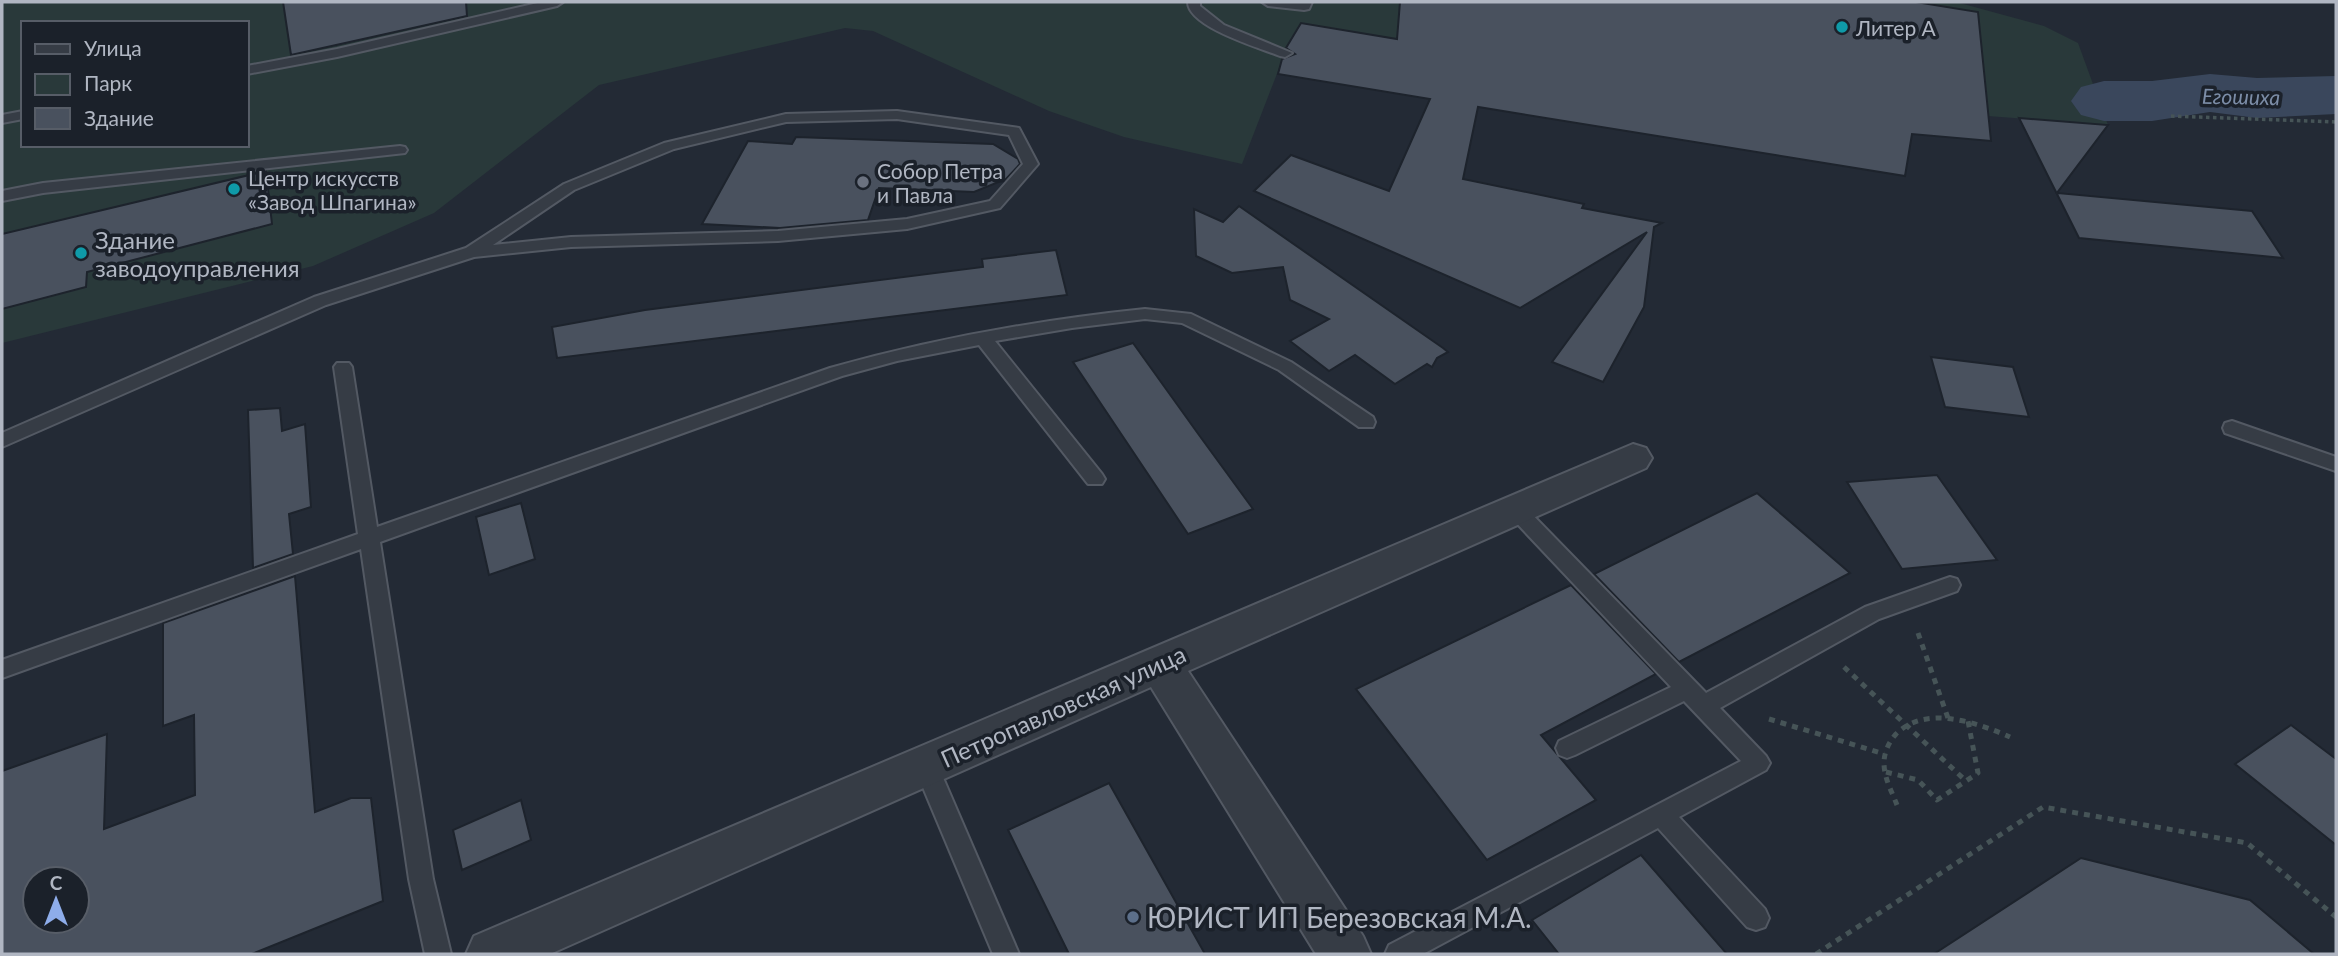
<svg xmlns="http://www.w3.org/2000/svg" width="2338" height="956" viewBox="0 0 2338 956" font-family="Lato,sans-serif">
<rect width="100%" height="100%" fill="#232a35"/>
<!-- green -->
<path fill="#29393a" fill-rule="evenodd" d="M2,2H1956L2044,26L2078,43L2108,125L1922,111L1502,56L1301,23L1285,53L1242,164L1124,137L1049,111L873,31L845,28L599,85L434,213L313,266L2,343ZM23,23H247V145H23Z"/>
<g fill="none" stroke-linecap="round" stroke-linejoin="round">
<!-- river -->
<polygon fill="#3a475c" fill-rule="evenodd" points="2210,74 2257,78 2336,76 2336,114 2257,118 2210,112 2152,121 2104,121 2081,115 2071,101 2081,87 2104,81 2152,81"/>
</g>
<!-- building -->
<g fill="#49515e" stroke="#1d232c" stroke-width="2" fill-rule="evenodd">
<polygon points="283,2 466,2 467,16 291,55"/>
<polygon points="1400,2 1916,2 1978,12 1991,141 1912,134 1905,176 1478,107 1463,179 1584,204 1582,208 1662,223 1654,227 1644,307 1603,382 1552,362 1647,232 1520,308 1254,191 1291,155 1389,191 1430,99 1278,74 1282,59 1295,54 1286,48 1301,23 1397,39"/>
<polygon points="2019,118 2108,125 2057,193 2252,211 2283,258 2079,238"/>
<polygon points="796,137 993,144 1018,159 1020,164 1006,179 974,192 879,188 868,220 780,228 702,224 748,141 792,144"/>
<polygon points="266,171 272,224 87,272 86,287 2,309 2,234"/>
<polygon points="1239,206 1443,348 1448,352 1437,358 1432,367 1427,364 1395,384 1355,355 1329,371 1290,341 1329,319 1290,300 1283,267 1232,273 1196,256 1194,209 1223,222"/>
<polygon points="1056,250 1067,295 557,358 552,327 645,310 983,267 982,259"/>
<polygon points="1133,343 1199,435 1253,509 1188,534 1073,362"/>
<polygon points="1931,357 2013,367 2029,417 1945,407"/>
<polygon points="280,408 282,431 305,424 311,507 289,514 293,554 253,568 248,410"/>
<polygon points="1937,475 1997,560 1902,569 1847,482"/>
<polygon points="1757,493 1850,573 1679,662 1594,574"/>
<polygon points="521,503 535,559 489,575 476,517"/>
<path d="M295,576L315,812L351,798H371L383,901L252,954H2V771L107,734L104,829L195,795L194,715L163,726V623ZM35,879H77V921H35Z"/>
<polygon points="1571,585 1656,674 1541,735 1596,800 1487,860 1356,689"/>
<polygon points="2291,725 2336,759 2336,845 2235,764"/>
<polygon points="1109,783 1205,954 1069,954 1008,830"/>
<polygon points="521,800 531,840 462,870 453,830"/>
<polygon points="1641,855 1727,954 1559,954 1532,920"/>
<polygon points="2081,858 2250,900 2314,954 1934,954"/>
</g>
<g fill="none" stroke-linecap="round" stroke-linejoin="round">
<defs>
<g id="service">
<polygon points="542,2 563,2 557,6 337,57 247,74 247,66 337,49"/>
<path d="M1188,2H1200V6L1224,25L1292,53L1285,57L1280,56C1260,48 1188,27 1188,2Z"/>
<polygon points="1262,2 1312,2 1309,9 1304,10 1268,6"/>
<polygon points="23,111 23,119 2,123 2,115"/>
<path d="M897,111L1019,128L1038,164L1000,208L907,229L778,241L571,247L474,257L326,305L2,447V433L314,297L466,248L564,184L664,143L786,114ZM897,119L1009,135L1023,164L990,201L907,219L778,231L571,237L493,245L574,190L674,149L786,122Z"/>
<polygon points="400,146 405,147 407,150 405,153 43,193 2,201 2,191 43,183"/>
<path d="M1145,309L1191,314L1291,362L1373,417L1375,422L1373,427H1359L1279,370L1182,323L1145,319L1072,328L995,341L1102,474L1105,479L1102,484H1088L979,345L897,361L842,376L380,542L433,879L451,954H425L409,879L361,549L2,678V660L358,534L334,367L337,363H349L352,367L377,527L830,368C933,339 1038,320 1145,309Z"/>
<polygon points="2232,421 2336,457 2336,471 2225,433 2223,428 2225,423"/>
<polygon points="1515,502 1522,504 1706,693 1865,607 1950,577 1957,579 1960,585 1957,591 1879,619 1720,708 1766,756 1770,763 1766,770 1679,817 1765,909 1769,918 1765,927 1756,930 1747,927 1658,828 1423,954 1385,954 1389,945 1741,761 1684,701 1575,755 1567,758 1559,755 1556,748 1559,741 1671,687 1508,514 1505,509 1508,504"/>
<polygon points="926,756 934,759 938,766 1019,954 993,954 914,766 918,759"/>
</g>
<polygon id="minor" points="1633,444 1646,448 1652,458 1646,468 1188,671 1363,936 1371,954 1316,954 1151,687 550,954 466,954 474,936"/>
</defs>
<!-- service casing -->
<use href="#service" stroke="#535963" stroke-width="4"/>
<!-- minor casing -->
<use href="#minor" stroke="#535963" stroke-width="4"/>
<!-- path-far1 -->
<polyline stroke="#465457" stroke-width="3.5" stroke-dasharray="3.5 3.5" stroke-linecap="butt" points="2171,116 2336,122"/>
<!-- path -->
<g stroke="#465457" stroke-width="5" stroke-dasharray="6 6" stroke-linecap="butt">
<polyline points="1918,633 1948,718"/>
<polyline points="1844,667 1966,781 1978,773 1968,721"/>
<polyline points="1769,719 1884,754"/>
<polyline points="1886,772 1918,780 1937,800 1966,781"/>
<path d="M1897,805C1892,792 1884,778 1884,763C1884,752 1889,742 1896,734C1926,704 1978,723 2010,737"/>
<polyline points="1816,954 2043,807 2247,843 2336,917"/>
</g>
<!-- service -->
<use href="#service" fill="#363c45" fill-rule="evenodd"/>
<!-- minor -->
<use href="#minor" fill="#363c45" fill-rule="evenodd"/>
</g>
<!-- markers -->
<g fill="#0f9aa8" stroke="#1b212a" stroke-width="2.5">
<circle cx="1842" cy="27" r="7"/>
<circle cx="234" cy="189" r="7"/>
<circle cx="81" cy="253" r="7"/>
</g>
<circle fill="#6b7280" stroke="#1b212a" stroke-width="2.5" cx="863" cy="182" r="7"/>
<circle fill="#5c6f8a" stroke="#1b212a" stroke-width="2.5" cx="1133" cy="917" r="7"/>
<g text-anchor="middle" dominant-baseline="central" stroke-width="7" stroke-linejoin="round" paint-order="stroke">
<!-- far-poi labels -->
<g font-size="21" fill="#b0b6c2" stroke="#1b212a" text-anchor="start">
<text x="1856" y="27">Литер А</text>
<text x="877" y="170">Собор Петра<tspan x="877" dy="24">и Павла</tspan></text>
<text x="248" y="177">Центр искусств<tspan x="248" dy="24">«Завод Шпагина»</tspan></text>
</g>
<!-- far-water labels -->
<g font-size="21" font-style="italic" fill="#7c8da7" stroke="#1b212a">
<text transform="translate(2241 96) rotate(1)">Егошиха</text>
</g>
<!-- poi labels -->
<g font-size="24" fill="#b0b6c2" stroke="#1b212a" text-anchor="start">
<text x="95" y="239">Здание<tspan x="95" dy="28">заводоуправления</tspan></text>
</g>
<!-- street labels -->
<g font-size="24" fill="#b0b6c2" stroke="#1b212a">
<text transform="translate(1063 706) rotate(-24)">Петропавловская улица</text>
</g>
<!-- near-poi labels -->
<g font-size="28" fill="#b0b6c2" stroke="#1b212a" text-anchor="start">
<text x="1147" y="917">ЮРИСТ ИП Березовская М.А.</text>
</g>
</g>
<!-- border -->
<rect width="2338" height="956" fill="none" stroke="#b0b6c2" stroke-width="7"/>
<!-- legend -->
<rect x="21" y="21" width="228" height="126" fill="#1b212a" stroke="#575d67" stroke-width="2"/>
<rect x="35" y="44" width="35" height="10" fill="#363c45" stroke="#575d67" stroke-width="2"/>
<text x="84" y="56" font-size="21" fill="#b0b6c2">Улица</text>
<rect x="35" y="74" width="35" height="21" fill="#29393a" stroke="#575d67" stroke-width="2"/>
<text x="84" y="91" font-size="21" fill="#b0b6c2">Парк</text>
<rect x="35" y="108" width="35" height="21" fill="#49515e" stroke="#575d67" stroke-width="2"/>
<text x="84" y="126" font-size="21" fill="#b0b6c2">Здание</text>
<!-- north arrow -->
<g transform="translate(56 900)"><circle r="33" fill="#1b212a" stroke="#575d67" stroke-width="2"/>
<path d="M0-5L12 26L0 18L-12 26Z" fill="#8eadea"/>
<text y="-10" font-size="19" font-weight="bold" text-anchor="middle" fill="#b0b6c2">С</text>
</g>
</svg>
